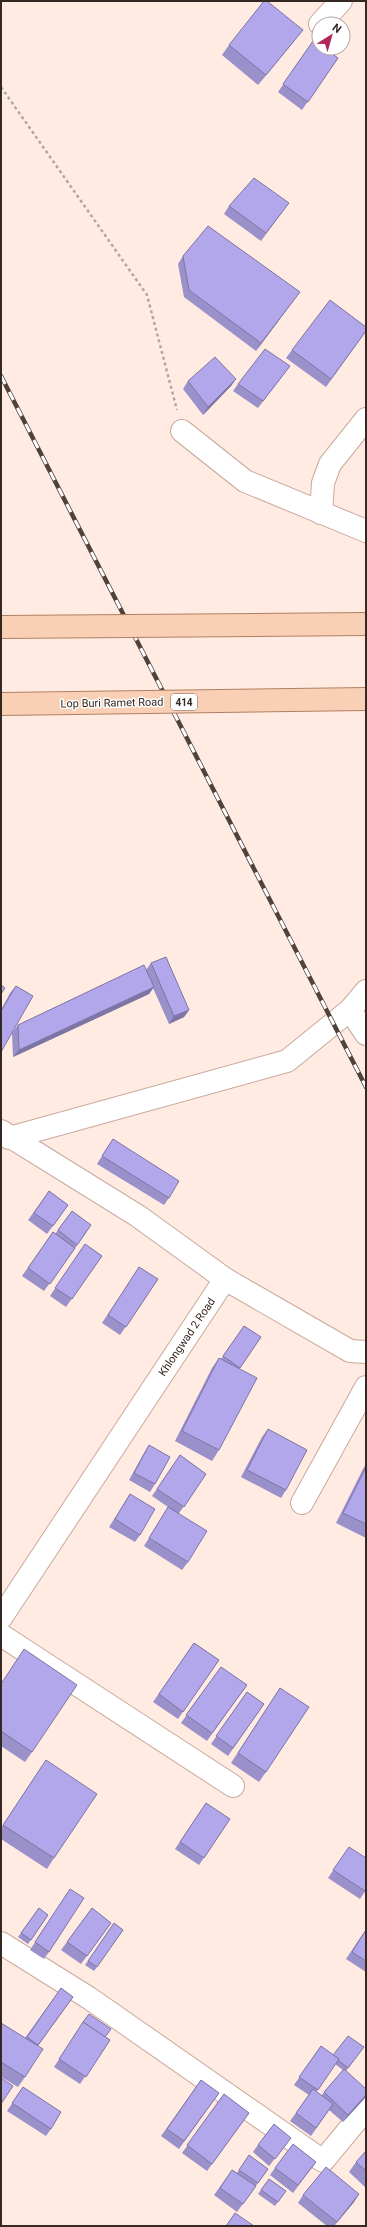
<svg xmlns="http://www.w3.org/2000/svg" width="367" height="2227" viewBox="0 0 367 2227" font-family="Roboto,sans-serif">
<rect width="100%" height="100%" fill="#ffebe2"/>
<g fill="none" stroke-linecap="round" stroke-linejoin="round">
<defs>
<g id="minor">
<polyline points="320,24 341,1"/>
<polyline points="182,431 245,481 366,531"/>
<polyline points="321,513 323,483 330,464 366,419"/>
<polyline points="350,1010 366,1034"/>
<polyline points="1,1131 138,1216 225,1279 1,1618"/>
<polyline points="9,1138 287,1061 350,1010 366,991"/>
<polyline points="225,1279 350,1351 366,1352"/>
<polyline points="302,1503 366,1387"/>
<polyline points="1,1635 233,1786"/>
<polyline points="1,1943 89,1998 323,2161 366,2109"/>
</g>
</defs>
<!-- minor casing -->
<use href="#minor" stroke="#c9a99c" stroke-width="24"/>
<!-- path -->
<polyline stroke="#b6a59d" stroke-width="2.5" stroke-dasharray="3 3" stroke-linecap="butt" points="1,87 147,295 177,410"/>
<!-- minor -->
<use href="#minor" stroke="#fff" stroke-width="22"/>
<defs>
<polyline id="rail" points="1,376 366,1087"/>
</defs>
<!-- rail casing -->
<use href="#rail" stroke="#4f423c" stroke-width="4.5"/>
<!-- rail -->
<use href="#rail" stroke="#fff" stroke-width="3" stroke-dasharray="9" stroke-linecap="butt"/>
<defs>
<g id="major-bridge">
<polyline points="1,627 366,624"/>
<polyline points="1,704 366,699"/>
</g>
</defs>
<!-- major-bridge casing -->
<use href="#major-bridge" stroke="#b18062" stroke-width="24" stroke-linecap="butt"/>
<!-- major-bridge -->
<use href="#major-bridge" stroke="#f9cfb5" stroke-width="22"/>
</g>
<!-- wall -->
<g fill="#9a90ca" fill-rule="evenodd">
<polygon points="295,40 258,85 222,55 229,45"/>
<polygon points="313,41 338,58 302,110 278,92"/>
<polygon points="289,203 261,241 224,214 229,206"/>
<polygon points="183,256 294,300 256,351 184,297 178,264"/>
<polygon points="366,331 326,387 286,358 292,350"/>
<polygon points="290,366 258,408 233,391 238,384"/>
<polygon points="236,379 231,386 203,415 183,389 188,381"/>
<polygon points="151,963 189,1010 184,1017 169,1024 153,988 149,994 13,1057 12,1033 18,1025 146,970"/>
<polygon points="16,986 1,1052 1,1010 10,993"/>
<polygon points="113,1139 169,1198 164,1205 97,1164"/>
<polygon points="49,1191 68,1205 47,1234 28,1220"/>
<polygon points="72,1211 86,1233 44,1291 22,1276 53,1232 55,1234"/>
<polygon points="85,1244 102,1256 66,1307 50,1296"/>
<polygon points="134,1275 158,1279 120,1335 102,1323"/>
<polygon points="244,1326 261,1337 240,1368 219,1450 212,1461 175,1441 212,1368 219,1358 221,1359"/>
<polygon points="268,1429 286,1490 281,1498 241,1477 262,1437"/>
<polygon points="149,1445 155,1484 150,1492 129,1480 144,1453"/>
<polygon points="180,1455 206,1474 179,1513 188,1562 182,1570 144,1546 168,1507 152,1496"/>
<polygon points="366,1464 366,1538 336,1523 363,1469"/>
<polygon points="130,1494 140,1535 135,1542 109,1527"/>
<polygon points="194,1643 219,1660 178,1719 153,1702"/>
<polygon points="221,1667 247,1685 207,1741 181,1723"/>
<polygon points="1,1683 32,1752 25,1762 1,1746"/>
<polygon points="280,1688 266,1772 259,1782 231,1763"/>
<polygon points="247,1692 264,1704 228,1756 211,1744"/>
<polygon points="46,1760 54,1858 47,1869 1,1839 1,1828"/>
<polygon points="206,1803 230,1819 199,1865 175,1849"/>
<polygon points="349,1847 366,1890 360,1899 328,1878"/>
<polygon points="70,1889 49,1952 44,1959 30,1950"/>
<polygon points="39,1908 48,1915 28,1944 18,1937"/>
<polygon points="92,1908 111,1923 81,1964 61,1950"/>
<polygon points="114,1923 123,1930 94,1971 85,1965"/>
<polygon points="366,1929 366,1972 346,1959"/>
<polygon points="61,1988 73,1997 38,2046 25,2077 18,2087 1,2077 1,2023 25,2038"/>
<polygon points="89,2014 105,2037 110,2040 80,2084 54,2067"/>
<path d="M321,2046L333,2055L364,2047L346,2071L364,2099L343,2122L329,2110L311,2136L290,2121L309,2095L294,2085ZM335,2064L343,2070L321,2096L316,2092Z"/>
<polygon points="201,2080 219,2093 179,2149 161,2136"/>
<polygon points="23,2087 51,2129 46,2136 7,2111"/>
<polygon points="224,2094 249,2113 207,2171 182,2153"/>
<polygon points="291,2138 269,2166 253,2152 258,2145"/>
<polygon points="366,2151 366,2188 349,2172 356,2162"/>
<polygon points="249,2155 268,2169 237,2212 214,2195 232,2170 237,2173"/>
<polygon points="316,2162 293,2193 270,2175 275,2168"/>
<polygon points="269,2179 286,2191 275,2206 258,2194"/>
<polygon points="359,2194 354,2202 334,2226 327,2226 298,2203 303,2195"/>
</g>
<!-- shaded-wall -->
<g fill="#7d75a4">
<polygon points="303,30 295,40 258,85 266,75"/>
<polygon points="300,292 294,300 256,351 261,343"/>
<polygon points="236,379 231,386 203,415 208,407"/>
<polygon points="154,987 149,994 13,1057 19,1050"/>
<polygon points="189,1010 184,1017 169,1024 174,1016"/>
<polygon points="366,2095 366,2096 364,2099 343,2122 348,2115"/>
<polygon points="359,2194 354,2202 334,2226 337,2222"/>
</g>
<!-- building -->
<g fill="#b3a7eb" stroke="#7d75a4">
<polygon points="264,1 267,1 303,30 266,75 229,45"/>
<polygon points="313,41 319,45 319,48 324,48 338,58 308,102 283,84"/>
<polygon points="254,178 289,203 266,233 229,206"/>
<polygon points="208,226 300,292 261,343 189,290 183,256"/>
<polygon points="330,300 366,327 366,331 331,379 292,350"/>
<polygon points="265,349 290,366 263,401 238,384"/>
<polygon points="215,357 236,379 208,407 188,381"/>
<polygon points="166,957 189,1010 174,1016 151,963"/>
<polygon points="144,965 154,987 19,1050 18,1025"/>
<polygon points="1,985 5,988 1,994"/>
<polygon points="16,986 33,996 1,1052 1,1011"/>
<polygon points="113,1139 179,1181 169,1198 102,1156"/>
<polygon points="49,1191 68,1205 53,1226 34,1213"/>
<polygon points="72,1211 91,1225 77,1245 58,1230"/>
<polygon points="53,1232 75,1248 50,1284 28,1268"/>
<polygon points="85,1244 102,1256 72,1299 55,1288"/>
<polygon points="139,1267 158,1279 126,1327 108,1315"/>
<polygon points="244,1326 261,1337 240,1368 223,1356"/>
<polygon points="219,1358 257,1378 219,1450 182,1431"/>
<polygon points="268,1429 307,1450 286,1490 247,1470"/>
<polygon points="149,1445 170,1457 155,1484 134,1473"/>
<polygon points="180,1455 206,1474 184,1507 157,1489"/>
<polygon points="366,1467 366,1524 343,1513"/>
<polygon points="130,1494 155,1509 140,1535 115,1519"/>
<polygon points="168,1507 207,1531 188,1562 149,1538"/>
<polygon points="194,1643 219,1660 183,1712 159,1694"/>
<polygon points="24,1649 77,1685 32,1752 1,1731 1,1684"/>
<polygon points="221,1667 247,1685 212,1733 186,1715"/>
<polygon points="280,1688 309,1707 266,1772 238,1753"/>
<polygon points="247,1692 264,1704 233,1748 216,1736"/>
<polygon points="46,1760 97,1794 54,1858 3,1825"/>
<polygon points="206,1803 230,1819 204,1858 180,1842"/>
<polygon points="349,1847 366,1858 366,1890 365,1891 333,1870"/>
<polygon points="70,1889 84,1898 49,1952 35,1942"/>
<polygon points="39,1908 48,1915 31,1940 21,1933"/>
<polygon points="92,1908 111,1923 87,1956 67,1942"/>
<polygon points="114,1923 123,1930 97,1967 88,1961"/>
<polygon points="366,1930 366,1961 352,1952"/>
<polygon points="61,1988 73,1997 38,2045 27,2037"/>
<polygon points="89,2014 111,2029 105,2037 83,2022"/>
<polygon points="83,2022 110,2040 86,2077 59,2059"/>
<polygon points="1,2023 43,2049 25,2077 1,2062"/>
<polygon points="348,2036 364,2047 348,2068 338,2060 339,2059 333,2055"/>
<polygon points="321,2046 339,2059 318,2090 299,2077"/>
<polygon points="344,2069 366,2089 366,2095 348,2115 324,2092"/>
<polygon points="1,2078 13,2086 1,2104"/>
<polygon points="201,2080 219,2093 184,2141 167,2129"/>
<polygon points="23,2087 61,2112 51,2129 12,2103"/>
<polygon points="313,2089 333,2104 316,2128 296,2113"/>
<polygon points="224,2094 249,2113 212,2164 187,2145"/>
<polygon points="274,2124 291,2138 275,2159 258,2145"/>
<polygon points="293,2144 316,2162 298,2185 275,2168"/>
<polygon points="366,2151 366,2171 356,2162"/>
<polygon points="249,2155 268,2169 258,2183 239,2170"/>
<polygon points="326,2167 359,2194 337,2222 303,2195"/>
<polygon points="232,2170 256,2186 243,2204 220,2188"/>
<polygon points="269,2179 286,2191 278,2202 261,2190"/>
<polygon points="235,2213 254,2226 226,2226"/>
</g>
<g text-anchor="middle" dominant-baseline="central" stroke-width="3" stroke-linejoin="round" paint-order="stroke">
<!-- shield labels -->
<rect fill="#fff" stroke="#716865" stroke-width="1" x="171" y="694" width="26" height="16" rx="3"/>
<g font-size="10" font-weight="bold" fill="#342823">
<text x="184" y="702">414</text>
</g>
<!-- street labels -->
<g font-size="11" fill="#342823" stroke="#fff">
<text transform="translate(112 703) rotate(-1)">Lop Buri Ramet Road</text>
<text transform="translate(187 1337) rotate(-56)">Khlongwad 2 Road</text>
</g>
</g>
<!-- border -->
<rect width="367" height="2227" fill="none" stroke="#342823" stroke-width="4"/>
<!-- north arrow -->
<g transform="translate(331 36) rotate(37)"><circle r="19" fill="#ffffff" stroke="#aea9a7"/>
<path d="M0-3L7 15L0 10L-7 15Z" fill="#b1245c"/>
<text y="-6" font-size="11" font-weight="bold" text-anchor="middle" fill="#342823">N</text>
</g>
</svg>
